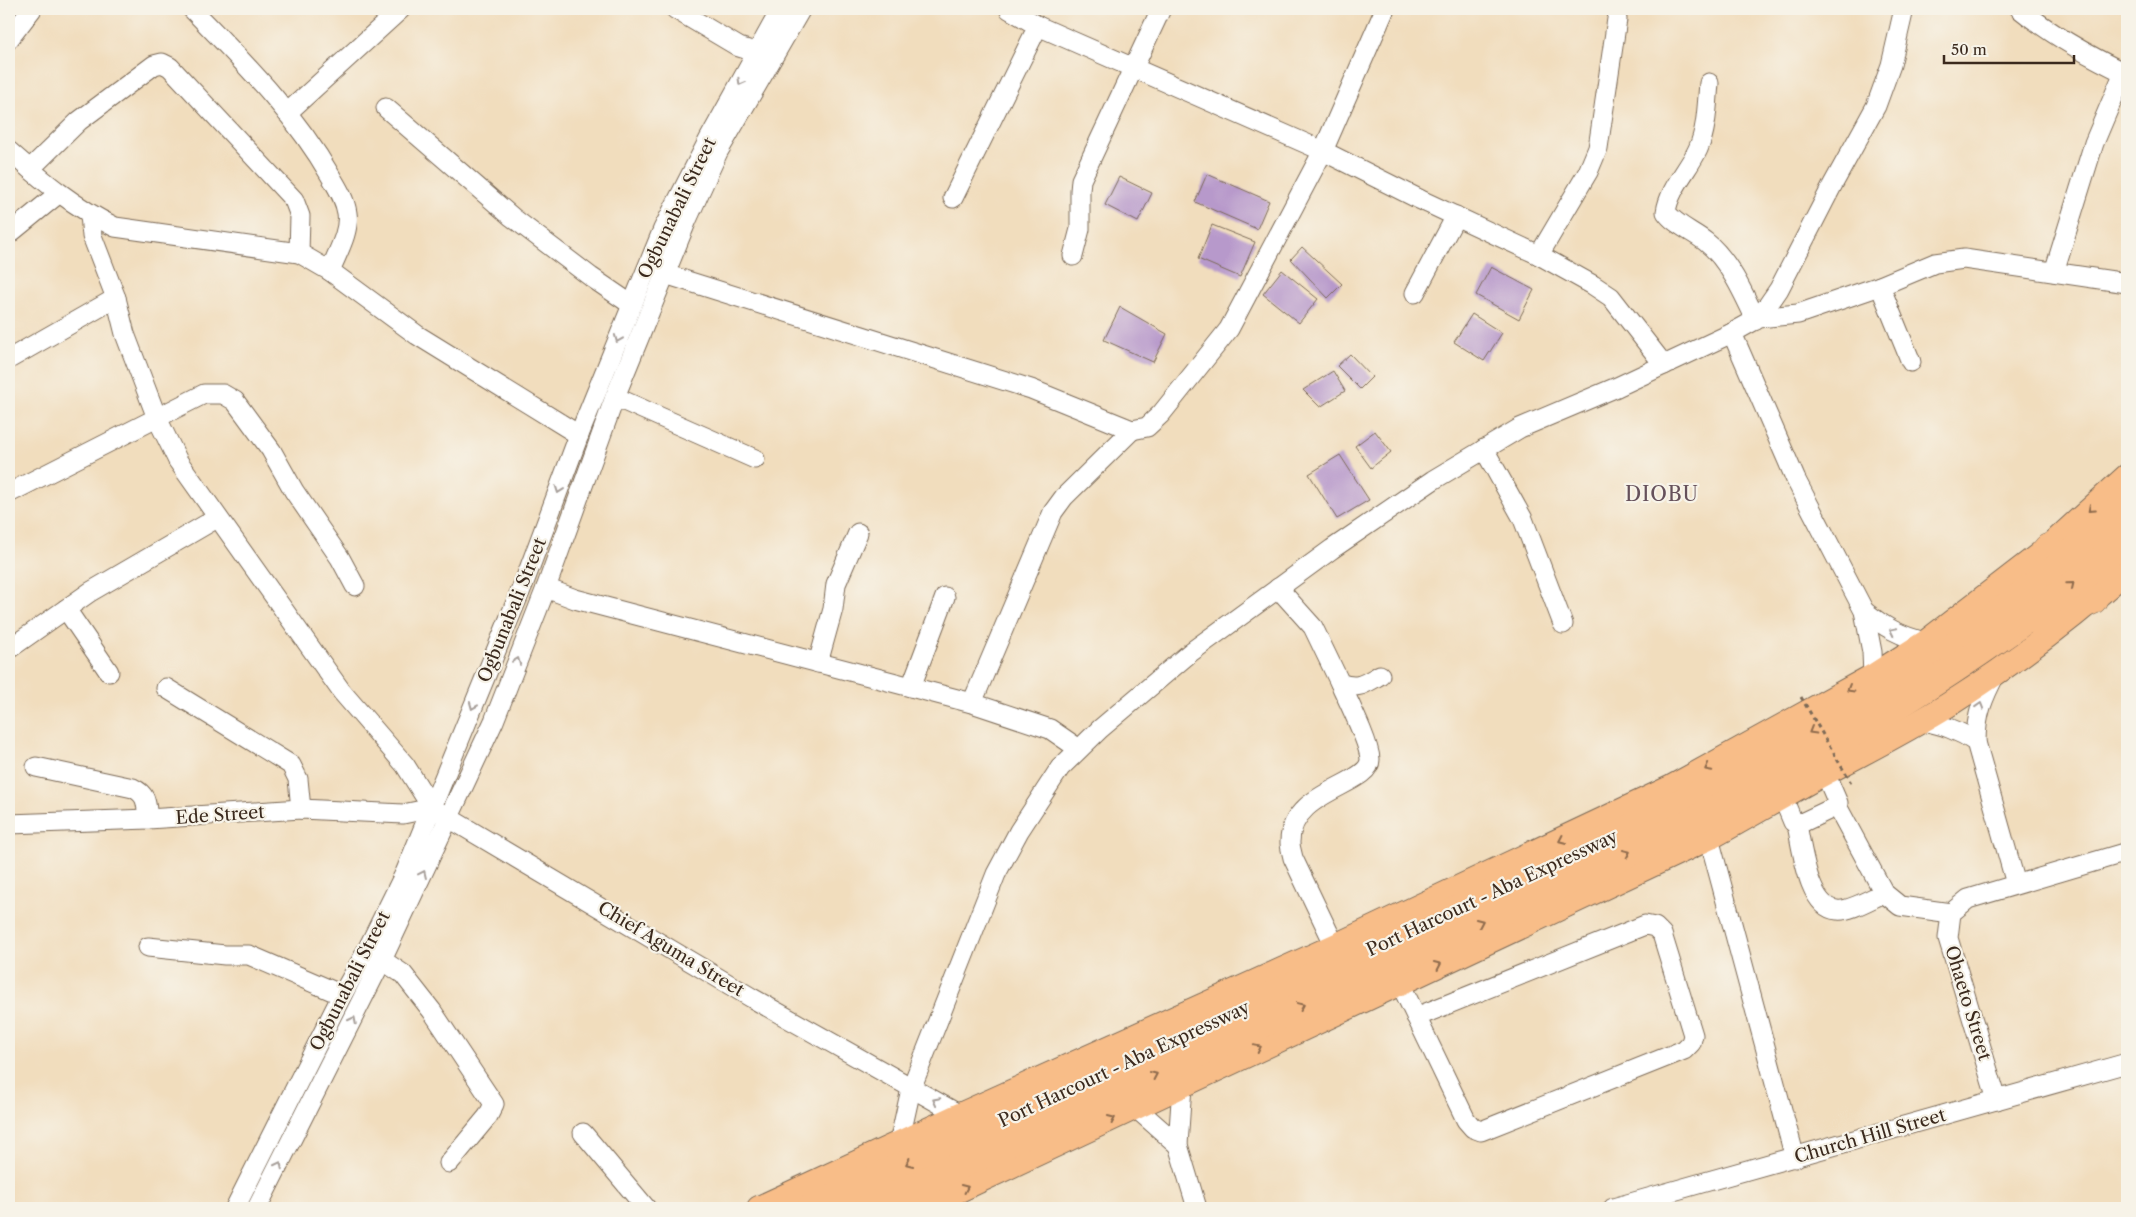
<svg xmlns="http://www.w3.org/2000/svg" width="2136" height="1217" viewBox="0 0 2136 1217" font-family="'Libre Caslon Text',serif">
<rect width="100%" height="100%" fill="#f7f3e8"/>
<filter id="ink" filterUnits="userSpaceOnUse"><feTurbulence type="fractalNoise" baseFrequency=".02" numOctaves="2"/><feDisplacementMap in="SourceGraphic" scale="10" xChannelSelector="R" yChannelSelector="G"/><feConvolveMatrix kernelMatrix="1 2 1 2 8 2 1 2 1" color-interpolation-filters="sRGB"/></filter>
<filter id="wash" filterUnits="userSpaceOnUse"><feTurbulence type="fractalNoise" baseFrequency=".0096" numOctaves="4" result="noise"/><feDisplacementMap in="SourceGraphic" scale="20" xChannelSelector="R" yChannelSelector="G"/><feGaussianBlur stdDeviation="1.12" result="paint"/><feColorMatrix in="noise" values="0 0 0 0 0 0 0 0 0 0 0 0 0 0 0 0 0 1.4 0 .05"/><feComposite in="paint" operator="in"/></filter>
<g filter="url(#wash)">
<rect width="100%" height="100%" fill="#f1ddbd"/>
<g id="blocks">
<!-- building -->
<g fill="#b799cb">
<polygon points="1207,174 1269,201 1257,229 1195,202"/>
<polygon points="1119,177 1152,193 1138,222 1105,205"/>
<polygon points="1212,225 1255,242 1240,277 1198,259"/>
<polygon points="1302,247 1342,284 1328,298 1291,259"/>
<polygon points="1491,267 1534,290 1519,319 1476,295"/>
<polygon points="1282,270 1318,299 1299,323 1263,294"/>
<polygon points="1120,307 1167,334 1153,362 1104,340"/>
<polygon points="1472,314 1502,333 1484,361 1454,342"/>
<polygon points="1350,354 1372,377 1360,389 1337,366"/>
<polygon points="1333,371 1345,391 1320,407 1303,390"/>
<polygon points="1375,431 1391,452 1371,468 1355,446"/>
<polygon points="1340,455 1369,500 1337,519 1309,474"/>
</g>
</g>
</g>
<g filter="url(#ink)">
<use href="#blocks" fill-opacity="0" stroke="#7b6956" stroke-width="1"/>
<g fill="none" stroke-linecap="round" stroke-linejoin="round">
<defs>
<g id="minor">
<path d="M192,9C242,61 294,112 330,175C337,187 345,199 347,213C350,232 337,253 330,271"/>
<polyline points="675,9 739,47 758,53"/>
<polyline points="1009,9 1038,26 1323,151 1421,200 1539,255 1593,285 1611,297 1664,365"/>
<path d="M2020,9C2053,36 2089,56 2127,74"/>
<polyline points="9,39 32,9"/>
<path d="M1709,83C1707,105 1707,129 1698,149C1689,169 1669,189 1666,212C1675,225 1694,232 1706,242C1728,259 1744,294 1756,320"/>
<polyline points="386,108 512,217 591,277 632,305"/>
<polyline points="287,113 401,9"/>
<path d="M9,151C43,181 74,207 115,227L299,253L330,271L417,335L579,435"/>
<polyline points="30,169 79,121 154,65 162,63 170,67 294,200 300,216 299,253"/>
<polyline points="953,198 1038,26"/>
<polyline points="90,215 92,236 116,298 125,334 157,418 178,461 342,692 405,765 432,808"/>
<polyline points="9,234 58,194"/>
<polyline points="1539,255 1588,172 1598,148 1617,19"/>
<polyline points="1073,256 1080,229 1080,191 1081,180 1161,9"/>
<polyline points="2054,272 2094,143 2124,72"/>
<polyline points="665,274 1031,389 1132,430 1147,427 1161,414 1229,329 1323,151 1385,9"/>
<polyline points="1880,286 1911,362"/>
<polyline points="1415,293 1456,216"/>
<polyline points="1759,318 1779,289 1833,184 1876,106 1891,65 1904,9"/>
<polyline points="1732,333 1796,480 1864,611 1872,652 1873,676"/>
<polyline points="9,359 116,298"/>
<polyline points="615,397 755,459"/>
<polyline points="1484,449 1523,519 1563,624"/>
<polyline points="9,493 204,394 223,394 235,401 271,450 294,491 340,558 355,586"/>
<polyline points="546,588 575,599 972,703 1050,729 1079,749"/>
<path d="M1278,588L1313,627L1340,683C1358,690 1364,684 1380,675"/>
<polyline points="66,609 109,672"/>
<path d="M1864,611C1883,626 1901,637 1926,642"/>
<polyline points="9,649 90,592 217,518"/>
<polyline points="818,663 833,609 836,584 858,533"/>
<path d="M1996,673C1983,698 1976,714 1976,742L2016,884"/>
<polyline points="911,687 945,597"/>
<polyline points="166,688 291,765 298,779 301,809"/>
<polyline points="972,703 1053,512 1064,497 1132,430"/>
<path d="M1922,721C1943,725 1958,730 1976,742"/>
<path d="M36,767L133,788C148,795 146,805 148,819"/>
<polyline points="1783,798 1793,822 1797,825 1837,806 1838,803 1825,773"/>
<polyline points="1837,806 1884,893 1900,906 1951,913"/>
<polyline points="439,812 752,998 960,1115"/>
<polyline points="9,824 148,819 301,809 403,814 432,808"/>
<path d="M1797,825C1802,847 1808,908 1837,910C1849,912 1872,898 1884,893"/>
<polyline points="1709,838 1795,1158"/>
<path d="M1335,946L1293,858C1292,853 1290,847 1290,843C1289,790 1371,786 1370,759C1369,742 1348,701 1340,683"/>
<polyline points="148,947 225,955 249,955 342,995"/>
<polyline points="382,960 403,974 432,1011 494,1104 488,1116 449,1163"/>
<polyline points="1400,983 1466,1120 1473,1128 1481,1131 1684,1050 1691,1043 1693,1035 1662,934 1655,927 1645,925 1416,1017"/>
<polyline points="1182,1086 1178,1145 1197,1208"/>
<polyline points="1997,1100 1948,938 1951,913 1968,899 2127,852"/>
<polyline points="1136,1108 1178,1145"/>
<polyline points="583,1133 646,1208"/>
<polyline points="899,1143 911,1089 996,874 1019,831 1060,768 1100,729 1191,652 1332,549 1433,480 1520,428 1617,387 1732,333 1759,318 1798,314 1880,286 1935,263 1964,259 2127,283"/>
<polyline points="235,1208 342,995 365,954 405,873 525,580 579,435 663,229 709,139 781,9"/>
<polyline points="257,1208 382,960 494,721 546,588 615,397 687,220 718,152 801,9"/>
<polyline points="1613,1208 2127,1063"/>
</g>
<g id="major">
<polyline points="759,1208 960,1115 1335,946 1672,787 1873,676 1926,642 2048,548 2127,476"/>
<path d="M921,1208L1709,838C1748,817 1786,794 1825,773C1867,751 1908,730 1948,705C2011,665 2072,619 2127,570"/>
</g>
<g id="highway">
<polyline points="2020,582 2048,548"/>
<polyline points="2040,622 2093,600"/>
<polyline points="811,1208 1597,845 1725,780 1930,663 1968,636 2054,570 2127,502"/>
<path d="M868,1208L1645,845C1794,772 1938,687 2071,586C2091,571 2109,552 2127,536"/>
</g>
</defs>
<!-- minor casing -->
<use href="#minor" stroke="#7b6956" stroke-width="21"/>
<!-- major casing -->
<use href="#major" stroke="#7b6956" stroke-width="26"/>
<!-- highway casing -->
<use href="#highway" stroke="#7b6956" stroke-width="29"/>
<!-- minor -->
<use href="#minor" stroke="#fff" stroke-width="19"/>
<!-- major -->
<use href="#major" stroke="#f8bd88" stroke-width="24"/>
<!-- highway -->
<use href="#highway" stroke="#f8bd88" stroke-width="28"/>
<!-- path-bridge -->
<polyline stroke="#7b6956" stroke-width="3" stroke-dasharray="4 4" stroke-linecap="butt" points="1801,697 1851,783"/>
</g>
<!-- one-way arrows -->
<defs><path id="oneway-chevron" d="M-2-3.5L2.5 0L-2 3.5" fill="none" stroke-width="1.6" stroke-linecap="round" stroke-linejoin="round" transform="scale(1.25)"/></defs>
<g stroke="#a79f9a">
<use href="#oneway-chevron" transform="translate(741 82) rotate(119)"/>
<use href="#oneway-chevron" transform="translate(618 339) rotate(112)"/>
<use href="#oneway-chevron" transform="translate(559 490) rotate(110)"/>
<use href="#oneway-chevron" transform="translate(1893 631) rotate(-154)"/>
<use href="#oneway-chevron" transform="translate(517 661) rotate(-69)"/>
<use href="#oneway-chevron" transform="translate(473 706) rotate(112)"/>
<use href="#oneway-chevron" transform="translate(1980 706) rotate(-73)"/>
<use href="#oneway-chevron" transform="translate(423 874) rotate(-65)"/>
<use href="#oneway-chevron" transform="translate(353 1020) rotate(-63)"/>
<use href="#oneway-chevron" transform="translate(936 1101) rotate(-152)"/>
<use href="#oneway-chevron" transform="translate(279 1165) rotate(-63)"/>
</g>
<g stroke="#906c4e">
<use href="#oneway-chevron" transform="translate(2091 509) rotate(138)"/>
<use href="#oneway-chevron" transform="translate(2071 585) rotate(-39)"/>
<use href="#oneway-chevron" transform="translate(1850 689) rotate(150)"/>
<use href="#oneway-chevron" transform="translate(1812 731) rotate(150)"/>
<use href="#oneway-chevron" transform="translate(1708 768) rotate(152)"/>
<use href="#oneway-chevron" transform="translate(1562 840) rotate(155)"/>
<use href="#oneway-chevron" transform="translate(1627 853) rotate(-25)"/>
<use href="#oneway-chevron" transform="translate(1480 922) rotate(-25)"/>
<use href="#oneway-chevron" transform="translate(1438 965) rotate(-25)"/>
<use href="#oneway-chevron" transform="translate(1301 1006) rotate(-25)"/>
<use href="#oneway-chevron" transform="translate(1258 1048) rotate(-26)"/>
<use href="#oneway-chevron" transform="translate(1154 1075) rotate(-25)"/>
<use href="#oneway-chevron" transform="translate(1112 1119) rotate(-25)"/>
<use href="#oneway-chevron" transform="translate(909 1163) rotate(155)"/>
<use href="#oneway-chevron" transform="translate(965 1188) rotate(-25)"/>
</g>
</g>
<g text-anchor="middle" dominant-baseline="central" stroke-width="4.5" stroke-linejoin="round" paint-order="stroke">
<!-- street labels -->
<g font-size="18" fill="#3b2a1e" stroke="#f7f3e8">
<text transform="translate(677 208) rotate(-64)">Ogbunabali Street</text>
<text transform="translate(512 610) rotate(-68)">Ogbunabali Street</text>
<text transform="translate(220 815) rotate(-4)">Ede Street</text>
<text transform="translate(1492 893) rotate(-25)">Port Harcourt - Aba Expressway</text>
<text transform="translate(671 949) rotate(31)">Chief Aguma Street</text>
<text transform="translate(350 981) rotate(-63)">Ogbunabali Street</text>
<text transform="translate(1968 1003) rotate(73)">Ohaeto Street</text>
<text transform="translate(1124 1064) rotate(-25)">Port Harcourt - Aba Expressway</text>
<text transform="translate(1870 1136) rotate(-16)">Church Hill Street</text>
</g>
<!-- quarter labels -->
<g font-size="20" letter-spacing="1" fill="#66515b" stroke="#f7f3e8">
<text x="1662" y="494">DIOBU</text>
</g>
</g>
<!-- margin -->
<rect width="2136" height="1217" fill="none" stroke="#f7f3e8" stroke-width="30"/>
<!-- scale -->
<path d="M1944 55v8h130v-8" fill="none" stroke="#3b2a1e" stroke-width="2.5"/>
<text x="1951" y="55" font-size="15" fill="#3b2a1e" stroke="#f7f3e8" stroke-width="4" paint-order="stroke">50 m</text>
</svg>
